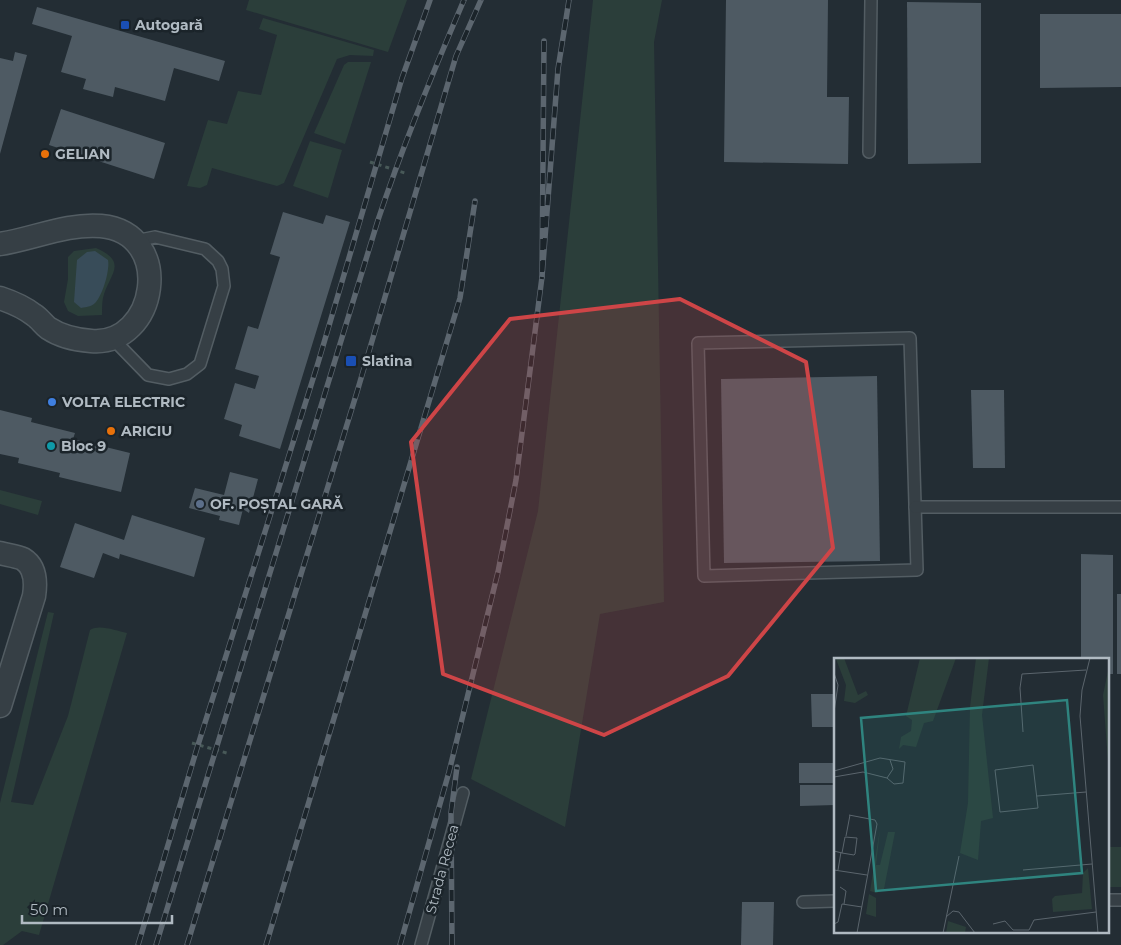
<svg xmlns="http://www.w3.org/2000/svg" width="1121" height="945" viewBox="0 0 1121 945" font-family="Montserrat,sans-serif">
<rect width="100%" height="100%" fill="#232d34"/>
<!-- green -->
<g fill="#2b3e3a">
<polygon points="249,0 407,0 388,52 246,10"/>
<polygon points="593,0 662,0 654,42 664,602 600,614 565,827 471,779 538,511"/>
<polygon points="263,18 374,50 373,56 350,55 337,59 284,183 277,186 212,168 207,185 200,188 187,186 208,120 227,124 238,91 261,95 277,35 259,29"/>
<polygon points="348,62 371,62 345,144 314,133 344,65"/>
<polygon points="310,141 342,150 328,198 293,186"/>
<path d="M96,248C130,263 108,275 103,298C102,303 102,309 102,315L78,316L68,311L64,302L68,279V257L74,251Z"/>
<polygon points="0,490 42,501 38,515 0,504"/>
<path d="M48,612L54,613L11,802L33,805L68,716L90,630C100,624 116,631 127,633L39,935L22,931L3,945H0V803Z"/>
<rect x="1107" y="847" width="14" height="40"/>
</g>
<!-- water -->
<path fill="#384c59" d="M95,251L108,260C110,270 103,294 96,302C93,306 87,307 81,308L74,302L77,260L87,252Z"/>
<!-- building -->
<g fill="#4e5a63">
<polygon points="726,0 828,0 827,97 849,97 848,164 724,162"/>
<polygon points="907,2 981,3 981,163 908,164"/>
<polygon points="37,7 225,61 219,81 174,68 165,101 115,87 113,97 83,89 86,79 61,72 72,36 32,24"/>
<polygon points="1040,14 1121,14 1121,87 1040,88"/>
<polygon points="15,52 27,55 0,154 0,58 13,61"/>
<polygon points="61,109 165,143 154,179 49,145"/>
<polygon points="283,212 323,224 326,215 350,222 280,449 239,436 242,425 224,419 235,383 255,389 259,376 235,369 248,326 258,329 280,257 270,254"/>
<polygon points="877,376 880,561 724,563 721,379"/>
<polygon points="971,390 1004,390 1005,468 973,468"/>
<polygon points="0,410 32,418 31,422 75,433 73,439 130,453 121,492 59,477 60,473 18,463 19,458 0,454"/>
<polygon points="230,472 258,479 249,513 243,509 239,525 219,520 220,516 189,508 195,488 224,495"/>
<polygon points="132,515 205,538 194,577 120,554 119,559 103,553 94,578 60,567 75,523 124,540"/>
<polygon points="1081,554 1113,555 1113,674 1107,674 1107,659 1081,659"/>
<rect x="1117" y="594" width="4" height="80"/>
<polygon points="811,694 835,694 835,727 812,727"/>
<polygon points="1107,699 1110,699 1109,772 1107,772"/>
<rect x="799" y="763" width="36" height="20"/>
<polygon points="800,785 835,785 835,805 800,806"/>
<polygon points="742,902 774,902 773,945 741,945"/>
</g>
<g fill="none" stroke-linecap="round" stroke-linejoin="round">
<defs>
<g id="lane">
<polyline points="869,152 871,0"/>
<polyline points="112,338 148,375 169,379 187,374 200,364 224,286 222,269 218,261 205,249 155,237 135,241"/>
<polygon points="910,338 917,570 704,576 698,343"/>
<polyline points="915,507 1121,507"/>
<polyline points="1107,900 1121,900"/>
<polyline points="803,902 835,901"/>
<polyline points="421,945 463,793"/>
</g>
<g id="street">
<path d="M0,244C33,239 67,223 101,226C176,233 157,347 91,341C77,340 60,336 48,328C43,324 39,318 34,315C24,307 12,302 0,298"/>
<path d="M0,553C7,555 17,556 23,559C36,567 36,583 34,596L0,706"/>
</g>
</defs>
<!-- lane casing -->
<use href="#lane" stroke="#535d63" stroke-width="14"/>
<!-- street casing -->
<use href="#street" stroke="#535d63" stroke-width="25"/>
<!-- path -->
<g stroke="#485958" stroke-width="3" stroke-dasharray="4 4" stroke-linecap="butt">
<polyline points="370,162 408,174"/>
<polyline points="192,743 230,754"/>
</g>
<!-- lane -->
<use href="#lane" stroke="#363f45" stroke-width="11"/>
<!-- street -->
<use href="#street" stroke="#363f45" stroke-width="22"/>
<defs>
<g id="rail">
<polyline points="544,41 542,277 558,69 569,0"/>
<polyline points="138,945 198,745 318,363 402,78 430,0"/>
<path d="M156,945L378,220C403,145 433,72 464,0"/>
<polyline points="187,945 357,392 456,56 481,0"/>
<polyline points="266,945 460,298 475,201"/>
<polyline points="400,945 449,772 498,572 516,480 542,277"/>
<polyline points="452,945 451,813 457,767"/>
</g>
</defs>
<!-- rail casing -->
<use href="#rail" stroke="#5c666f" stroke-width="5.5"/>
<!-- rail -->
<use href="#rail" stroke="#1b242a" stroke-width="4" stroke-dasharray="11" stroke-linecap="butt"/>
</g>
<!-- marked area -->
<path fill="#ce4547" fill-opacity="0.2" stroke="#ce4547" stroke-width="4" stroke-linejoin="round" d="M680,299L806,362L833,548L728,676L604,735L443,674L411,442L510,319Z"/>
<!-- markers -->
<g fill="#1a4fb4" stroke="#1b242a" stroke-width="2">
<rect x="120" y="20" width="10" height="10" rx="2.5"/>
<rect x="345" y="355" width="12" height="12" rx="2.5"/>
</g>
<g fill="#e8710a" stroke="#1b242a" stroke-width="2">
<circle cx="45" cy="154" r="5"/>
<circle cx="111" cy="431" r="5"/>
</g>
<circle fill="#3f7fe0" stroke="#1b242a" stroke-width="2" cx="52" cy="402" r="5"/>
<circle fill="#0f9aa8" stroke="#1b242a" stroke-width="2" cx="51" cy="446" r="5"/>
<circle fill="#5c6f8a" stroke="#1b242a" stroke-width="2" cx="200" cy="504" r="5"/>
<g text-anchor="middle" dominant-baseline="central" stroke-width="5" stroke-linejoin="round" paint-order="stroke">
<!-- poi labels -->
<g font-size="14" font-weight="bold" fill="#b0bac2" stroke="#1b242a" text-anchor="start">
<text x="135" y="25">Autogară</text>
<text x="55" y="154">GELIAN</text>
<text x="362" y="361">Slatina</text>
<text x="62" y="402">VOLTA ELECTRIC</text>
<text x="121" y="431">ARICIU</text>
<text x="61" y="446">Bloc 9</text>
<text x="210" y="504">OF. POȘTAL GARĂ</text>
</g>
<!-- street labels -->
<g font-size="14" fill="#b0bac2" stroke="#1b242a">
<text transform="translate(442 869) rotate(-75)">Strada Recea</text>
</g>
</g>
<!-- overview -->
<g transform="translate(834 658)">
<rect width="275" height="275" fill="#232d34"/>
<path d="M10,0L24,37L32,33L34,37L21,45L10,43L12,27L2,1ZM86,0H122L99,63L90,65L82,89L69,87L65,91L67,79L77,73L78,62L72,58ZM142,0H155L148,57L159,160L147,163L144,202L126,195L134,145L136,49ZM275,8V116L269,37ZM46,171L42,207H46L54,174H61L50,231L43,235L36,233ZM254,210L258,251L219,254L218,241L221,238L248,235L249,215ZM35,236L42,240V259L32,256ZM114,263L132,269L131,275H112Z" fill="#2b3e3a"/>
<path fill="none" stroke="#5b656d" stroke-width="1" d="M256,0L248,32L246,58L264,275M0,15L4,27L0,54M189,74L186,30L188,16L252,12M199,107L204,150L166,154L161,112ZM0,113L46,100L71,104L69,125L60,126L53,120M0,119L29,114L53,120L59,111L56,102M203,138L252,134M15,157L41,162L43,166L23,275M12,178L16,157M0,193L8,195L20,197L21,196L23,180L11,179L8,195M0,212L33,217M4,212L7,194M189,212L258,206M6,229L12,233L10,246M112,259L119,253L125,254L141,275M0,266L4,264L8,246L28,249M159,266L171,263L179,272H195L200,262L262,254M109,275L125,198"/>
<path fill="#2f847f" fill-opacity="0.15" stroke="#2f847f" stroke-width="2.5" d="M233,42L248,215L42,233L27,60Z"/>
<rect width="275" height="275" fill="none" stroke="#b0bac2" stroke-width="2.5"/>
</g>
<!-- scale -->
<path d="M22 915v8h150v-8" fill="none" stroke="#b0bac2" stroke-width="2.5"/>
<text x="30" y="915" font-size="15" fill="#b0bac2" stroke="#1b242a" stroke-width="4" paint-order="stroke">50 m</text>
</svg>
